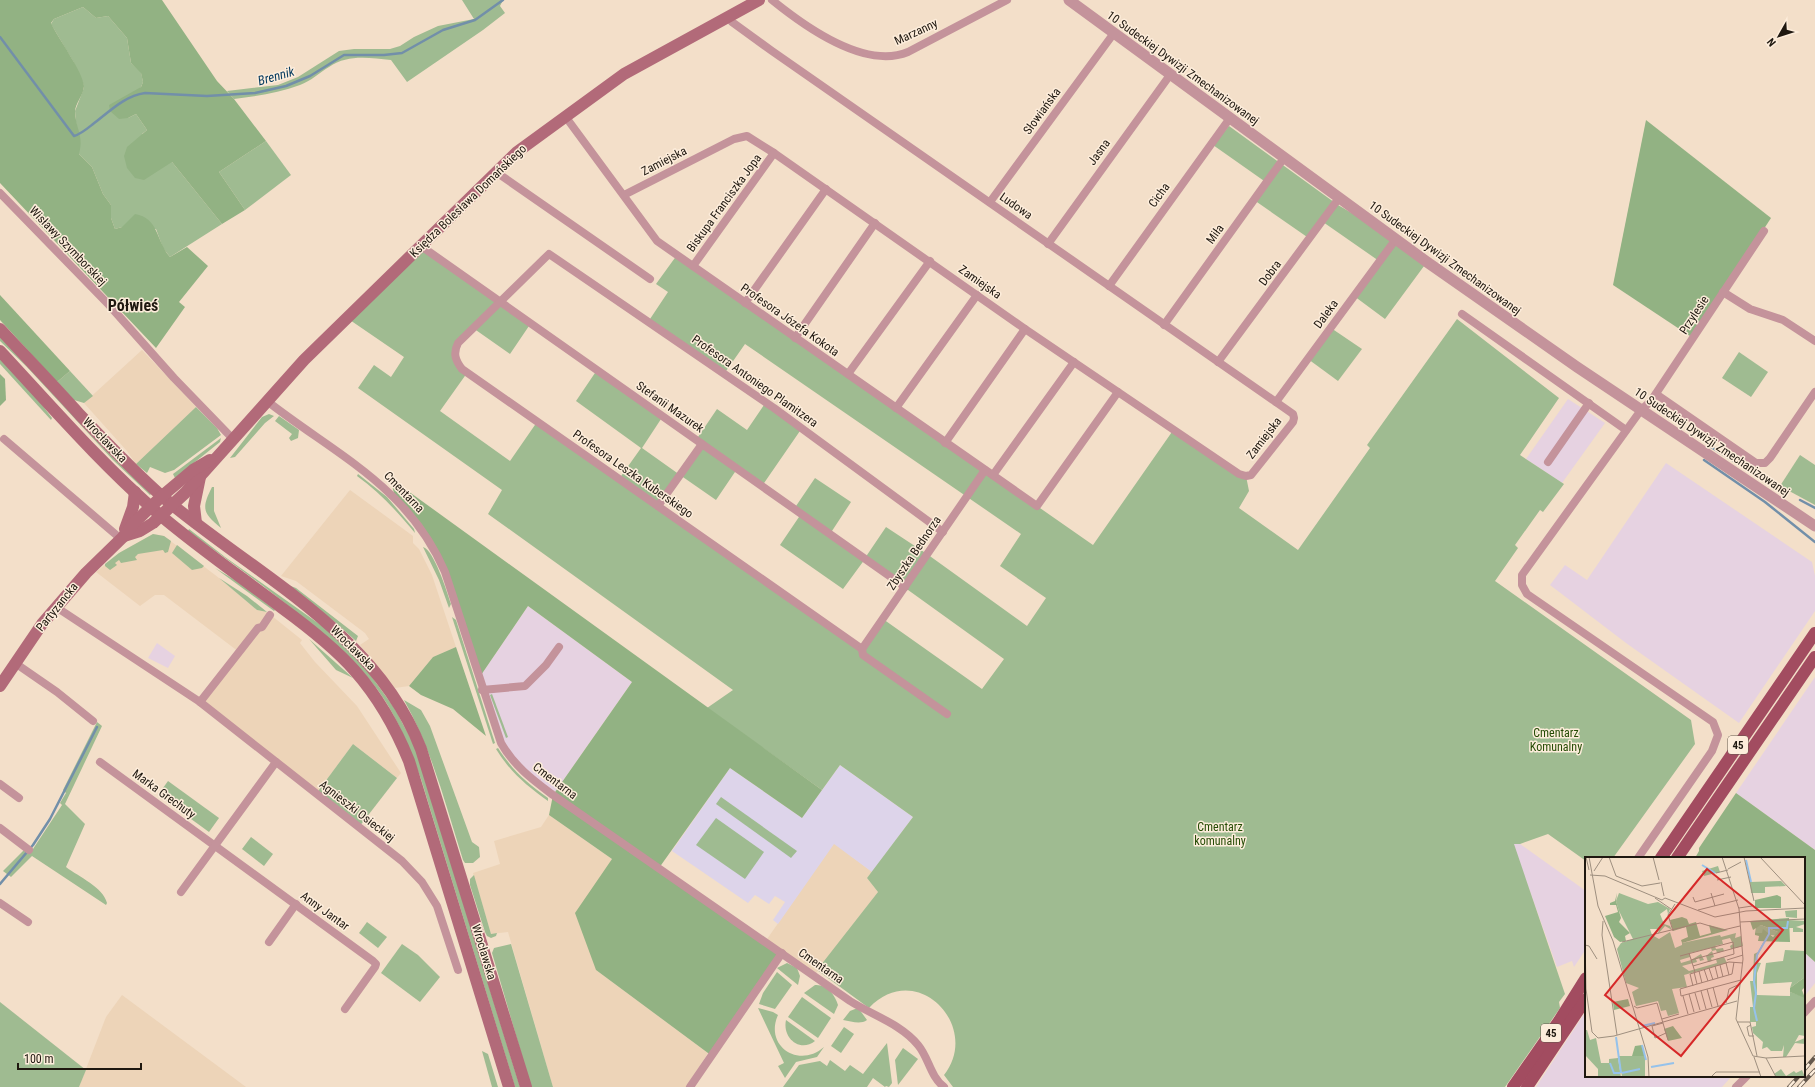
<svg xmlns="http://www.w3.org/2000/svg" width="1815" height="1087" viewBox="0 0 1815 1087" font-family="'Roboto Condensed',sans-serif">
<rect width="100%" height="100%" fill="#f3dfc9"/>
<!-- built -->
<g fill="#edd4b8">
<polygon points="142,350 196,407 136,464 127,451 84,403"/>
<polygon points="350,490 413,536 413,543 419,549 432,575 456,647 433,657 409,686 395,688 360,645 369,639 365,633 296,581 281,576"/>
<polygon points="153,534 164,536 219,578 257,610 267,612 302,640 300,643 315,662 357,706 401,773 397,778 353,744 316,794 200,702 239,652 164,595 155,595 140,606 96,572 119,553"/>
<polygon points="549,815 612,859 596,970 708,1053 686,1087 553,1087 508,932 491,934 473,873 500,864 494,841 541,827"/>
<polygon points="834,843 872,872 867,878 878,892 814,976 765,942"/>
<polygon points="122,995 246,1087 79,1087 106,1017"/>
</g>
<!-- industrial -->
<g fill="#e6d2e1">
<polygon points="1568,399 1605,423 1562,483 1526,459"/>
<polygon points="1666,463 1812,562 1815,576 1815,611 1739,723 1626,643 1550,585 1565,565 1587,580"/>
<polygon points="528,606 632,682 553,795 508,756 479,678"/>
<polygon points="157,643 175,656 168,668 148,658"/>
<polygon points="1815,677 1815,850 1736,793"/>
<polygon points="1513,844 1520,844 1586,891 1586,949 1574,967 1572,961 1557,967"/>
<polygon points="1804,952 1815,962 1815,983 1804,997"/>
<polygon points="1586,1011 1586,1076 1732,1076 1722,1087 1536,1087"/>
</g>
<!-- education -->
<polygon fill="#ddd4ea" points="840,765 913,817 872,872 834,844 778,924 773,920 785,902 775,896 769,904 755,895 748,903 672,851 730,768 802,818"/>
<!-- green -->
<g fill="#9fbb91">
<path d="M462,0H503L500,6L505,13L483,30L407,82L391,60C369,58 348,54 329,67C319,73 311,81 300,85C279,93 257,96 234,99L227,91L278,85L298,77L339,51L354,49H390L400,46L414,37L438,26L474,19Z"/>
<polygon points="83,7 96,18 108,16 127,38 131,63 141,72 143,82 128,118 136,114 147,130 142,134 172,162 222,224 170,257 163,248 156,229 122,227 115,229 111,218 111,205 103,194 92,167 79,154 75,111 84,88 83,83 73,61 51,24 54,19"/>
<polygon points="1229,126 1338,205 1396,239 1427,262 1385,319 1354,296 1379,261 1323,222 1310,239 1254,200 1267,183 1213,145"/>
<polygon points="266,141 291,175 245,210 219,172"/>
<path d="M421,246L531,323L510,354L473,328L455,352L467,373L440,411L510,461L537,422L619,479L641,448L576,401L597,370L663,416L642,448L680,475L702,444L696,440L717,409L747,430L766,402L802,428L762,486L737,469L716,500L680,475L658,506L861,648L883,619L982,689L1004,659L865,559L843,589L780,545L801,514L794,509L815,478L851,502L830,534L865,558L886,527L927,554L1027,626L1046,598L1000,566L1021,534L745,344L724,374L648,322L668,292L656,284L677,255L1093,545L1174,429L1246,476L1249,491L1239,508L1298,550L1370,448L1367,445L1457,319L1559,398L1520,455L1564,484L1543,512L1540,510L1515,545L1518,548L1495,581L1691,720L1695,744L1613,858H1586V861L1548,834L1520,844H1514L1565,994L1559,1002L1560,1008L1505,1087H953L944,1075C982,1027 917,958 869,1008L817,970L878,892L867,878L913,817L840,765L822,790L707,708L733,690L488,514L502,490L358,388L374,365L391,377L404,357L347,318Z"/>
<polygon points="1331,328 1362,349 1338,381 1308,359"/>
<polygon points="0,336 151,494 150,495 113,460 26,366 0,341"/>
<polygon points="1739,352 1768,372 1751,397 1722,378"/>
<polygon points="0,358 40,402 52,418 51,420 0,364"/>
<polygon points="70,371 93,396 84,403 74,400 57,382"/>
<polygon points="196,407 217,428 221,435 174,470 165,473 150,467 147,473 136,464"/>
<polygon points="269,414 274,416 265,423 235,457 230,458 262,417"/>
<polygon points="279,416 299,430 298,438 291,441 289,438 292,434 275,421"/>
<polygon points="221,438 220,442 175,478 173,474"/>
<polygon points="1800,455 1815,465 1815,505 1780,486"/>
<path d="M358,474L387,497L414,529L415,533C397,511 379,492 357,476Z"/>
<path d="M212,487H214V511L221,528C203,513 201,509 212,487Z"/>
<path d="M189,529L225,557L325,628L364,666L395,709L415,747L520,1087H515L421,779C409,747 397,716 377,689C364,671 348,657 332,643C287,601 237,567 188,531Z"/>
<polygon points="153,534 164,536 171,541 168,552 165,553 163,550 138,554 135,557 137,560 121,563 119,560 115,563 117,565 110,570 105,566 105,564 119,553"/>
<polygon points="177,545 204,566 202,568 192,570 172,553"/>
<path d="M423,547C434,550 447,592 451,604L449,608L439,580Z"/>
<polygon points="215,568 240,583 275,610 274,611"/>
<polygon points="219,578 247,596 267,612 257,610"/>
<polygon points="283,583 296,588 358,636 356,641 336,623"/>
<polygon points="452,617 456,620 495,743 493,744"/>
<polygon points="309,639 353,678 336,670"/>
<polygon points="492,694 508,737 506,738 490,695"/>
<path d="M404,700L421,710L430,726L472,842L479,847L480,857L473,863H465L463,860C446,806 432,750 404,700Z"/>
<path d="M97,722L102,726L65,804L85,824L66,867C79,877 103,887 107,903L106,905L32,856L11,877L3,871L28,846L33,849L62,805L60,803L66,793L63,790Z"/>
<polygon points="353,744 397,778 359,827 316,794"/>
<path d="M498,748C513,771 526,782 548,798V801C526,785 511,773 496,749Z"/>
<polygon points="168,781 219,818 209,832 158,795"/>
<polygon points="721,797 797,851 791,858 716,804"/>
<polygon points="716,818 764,852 745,879 696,845"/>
<polygon points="251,837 273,854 264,866 242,849"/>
<polygon points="474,875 491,934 497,933 496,936 491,938 487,936 485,932 470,885 470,879"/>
<polygon points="367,922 387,937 378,948 359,933"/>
<polygon points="402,944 418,955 440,977 420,1002 381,973"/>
<polygon points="511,944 553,1087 531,1087 492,953 494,948"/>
<polygon points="787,963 797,968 800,976 798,985 777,968"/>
<polygon points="777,972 792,985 775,1009 759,1004 763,993"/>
<path d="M815,985C827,984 835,995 838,1005L834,1014L804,993Z"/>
<polygon points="802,997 831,1018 818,1038 788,1017"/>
<polygon points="0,1002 86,1070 79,1087 0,1087"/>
<path d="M758,1008L773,1012L778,1015C764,1046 799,1069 824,1047L817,1057L796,1062L785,1078L778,1066L784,1063Z"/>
<path d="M855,1009H859L867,1020C860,1025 851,1021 843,1020L850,1011Z"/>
<path d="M786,1020L815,1041C800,1053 782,1038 786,1020Z"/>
<polygon points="844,1027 854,1034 841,1053 831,1046"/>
<polygon points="887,1043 892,1083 889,1087 886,1086 885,1087 873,1078 867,1087 783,1087 799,1065 820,1061 827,1066 830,1060 845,1071 850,1065 863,1074"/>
<polygon points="903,1048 918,1059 898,1085 895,1060"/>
<polygon points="482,1051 488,1054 498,1087 492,1087"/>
</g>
<!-- forest -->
<g fill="#92b283">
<path d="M0,0H162L217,81L234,99L266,141L219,172L245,210L222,224L172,162L144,180L135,178L127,168L124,156L127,147L147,130L136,114L128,118L119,119L110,111L109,105L141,87L143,82L141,73L131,63L127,38L108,16L96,18L83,7L54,19L51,23C58,38 83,72 84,86C84,95 75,103 75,112C76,130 84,135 79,154L92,167L103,194L111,205V218L115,229L122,227L135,214C159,218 156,241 170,257L187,247L208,266L179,302L185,307L156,348L0,183Z"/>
<polygon points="1646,120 1771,218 1693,338 1613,285"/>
<polygon points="0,295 70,371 57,382 0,320"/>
<polygon points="0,374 5,379 6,400 0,406"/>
<polygon points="390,478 822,790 802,818 730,768 659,868 782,953 712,1056 596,970 575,913 612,859 549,815 553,795 632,682 528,606 479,678 440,562 395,497"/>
<polygon points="456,647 486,736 453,709 421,695 409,686 433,657"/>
<polygon points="1736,793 1815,850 1815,962 1804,952 1804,858 1695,858 1699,851 1699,848"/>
</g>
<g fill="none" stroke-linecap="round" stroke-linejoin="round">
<!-- stream -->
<g stroke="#728fa9" stroke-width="2.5">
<path d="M0,37L74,136C81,134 88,128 93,124C109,112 124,96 145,93L207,96L255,93L286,86L310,76L344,55H384L402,53L443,30L475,20L503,0"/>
<polyline points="1711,447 1783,491"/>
<polyline points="1704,460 1765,502 1815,542"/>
<polyline points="1800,500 1815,508"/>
<polyline points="0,884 33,845 50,819 97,727"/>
</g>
<!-- minor -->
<g stroke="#c4939b" stroke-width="8">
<path d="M772,0C804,26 864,70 908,52L1007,0"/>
<polyline points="565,116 657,241 1037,506 1118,392"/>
<polyline points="496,172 650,279"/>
<polyline points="0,193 109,305 174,378 233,439"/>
<polyline points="624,195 734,139 747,136 774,153 1025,329 1239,474 1246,476 1251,475 1293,422 1294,418 1293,414 772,51 732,22 728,17"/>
<polyline points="990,202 1114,33"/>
<polyline points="1048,244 1170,75"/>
<polyline points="421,246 905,587"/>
<polyline points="693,266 774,153"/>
<polyline points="1109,286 1230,118"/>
<polyline points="1723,292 1750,309 1783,320 1815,341"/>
<polyline points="745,303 826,189"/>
<polyline points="1462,314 1626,430"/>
<polyline points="1164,325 1284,158"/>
<polyline points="795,338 875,223"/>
<polyline points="1218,362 1339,198"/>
<polyline points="848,374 930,261"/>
<polyline points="1656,394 1756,463 1765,463 1770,458 1815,392"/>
<path d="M267,401C336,455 408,486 445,572L501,743C514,766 533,780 553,795L850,1001C872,1015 901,1024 918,1045C929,1058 930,1076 944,1087"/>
<polyline points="1276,402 1396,239"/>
<polyline points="896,408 977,295"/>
<polyline points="4,439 121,539"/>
<polyline points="945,443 1025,329"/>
<polyline points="1548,462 1589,403"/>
<polyline points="993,475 1074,362"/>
<polyline points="658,506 702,444"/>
<polyline points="56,607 200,702 402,861 422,882 437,906 458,970"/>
<path d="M862,649L462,369C455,360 453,353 458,343L549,254L774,408L943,532"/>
<polyline points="862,649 985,470"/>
<polyline points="862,649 863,655 947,714"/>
<polyline points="15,663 57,692 93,721"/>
<polyline points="482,690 525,686 546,665 559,647"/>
<polyline points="200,702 258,628 262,627 270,615"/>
<polyline points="100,762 373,961 376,964 375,967 345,1009"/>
<polyline points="0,784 19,798"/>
<polyline points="0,828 29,850"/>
<polyline points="1638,858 1712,751 1718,735 1713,722 1527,594 1522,585 1522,575 1641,410 1651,401 1764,231"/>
<polyline points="181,892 276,762"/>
<polyline points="0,903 28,922"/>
<polyline points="269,942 296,904"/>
<polyline points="1804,1013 1815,1001"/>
<polyline points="690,1087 782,953"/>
<polyline points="1736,1087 1747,1076"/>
</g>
<!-- tertiary -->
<polyline stroke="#c4939b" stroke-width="11" points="1069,0 1427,262 1577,367 1815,526"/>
<!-- secondary -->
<g stroke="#b26a79" stroke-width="12">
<path d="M0,329C27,358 54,386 80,415C107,443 134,472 164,498C254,574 376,632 421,749L526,1087"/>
<path d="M0,351C52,407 102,465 160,515C199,548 241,577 282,608C308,627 334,647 355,671C378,697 396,729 409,761L509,1087"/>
<polyline points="196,523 194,506 200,477"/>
<polyline points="125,529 133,507 135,492"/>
<polyline points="124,536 140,531 153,523 185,493 304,360 517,152 624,74 759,0"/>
<polyline points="0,686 42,624 86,573 124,536 134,523 162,496 193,470 210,460"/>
</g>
<!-- primary -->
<g stroke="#a24c60" stroke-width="12">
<polyline points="1661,858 1815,633"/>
<polyline points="1677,858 1815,657"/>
<polyline points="1513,1087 1559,1021 1586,978"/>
<polyline points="1527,1087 1586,999"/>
</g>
<defs>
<g id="rail">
<polyline points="1804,1070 1815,1057"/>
<polyline points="1789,1087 1799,1076"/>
<polyline points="1799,1087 1815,1070"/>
</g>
</defs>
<!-- rail casing -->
<use href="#rail" stroke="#65594d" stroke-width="4"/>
<!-- rail -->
<use href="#rail" stroke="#fdeddb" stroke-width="2.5" stroke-dasharray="8" stroke-linecap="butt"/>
</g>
<g text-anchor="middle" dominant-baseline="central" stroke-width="3" stroke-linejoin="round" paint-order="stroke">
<!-- shield labels -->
<g fill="#fdeddb" stroke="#62584d" stroke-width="1">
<rect x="1728" y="736" width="20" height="18" rx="3"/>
<rect x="1541" y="1024" width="20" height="18" rx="3"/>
</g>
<g font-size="11" font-weight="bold" fill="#1f1810">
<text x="1738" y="745">45</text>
<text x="1551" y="1033">45</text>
</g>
<!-- street labels -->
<g font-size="12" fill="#1f1810" stroke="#fdeddb">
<text transform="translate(916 32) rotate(-25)">Marzanny</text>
<text transform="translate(1183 68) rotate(36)">10 Sudeckiej Dywizji Zmechanizowanej</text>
<text transform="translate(1042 111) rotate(-54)">Słowiańska</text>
<text transform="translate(1099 152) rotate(-54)">Jasna</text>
<text transform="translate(664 161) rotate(-27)">Zamiejska</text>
<text transform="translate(1159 195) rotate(-54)">Cicha</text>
<text transform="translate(468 201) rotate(-44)">Księdza Bolesława Domańskiego</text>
<text transform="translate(724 203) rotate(-54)">Biskupa Franciszka Jopa</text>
<text transform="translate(1016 206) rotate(35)">Ludowa</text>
<text transform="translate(1215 234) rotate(-54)">Miła</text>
<text transform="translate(68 246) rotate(46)">Wisławy Szymborskiej</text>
<text transform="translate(1445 258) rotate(36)">10 Sudeckiej Dywizji Zmechanizowanej</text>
<text transform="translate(1270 273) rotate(-53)">Dobra</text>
<text transform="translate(980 282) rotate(35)">Zamiejska</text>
<text transform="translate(1326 314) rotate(-54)">Daleka</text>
<text transform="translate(1694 315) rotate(-57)">Przylesie</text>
<text transform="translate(790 320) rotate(35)">Profesora Józefa Kokota</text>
<text transform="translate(755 381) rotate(35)">Profesora Antoniego Plamitzera</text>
<text transform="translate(670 407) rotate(35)">Stefanii Mazurek</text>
<text transform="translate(1264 438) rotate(-52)">Zamiejska</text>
<text transform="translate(105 440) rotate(46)">Wrocławska</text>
<text transform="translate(1712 442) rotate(34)">10 Sudeckiej Dywizji Zmechanizowanej</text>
<text transform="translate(633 474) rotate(35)">Profesora Leszka Kuberskiego</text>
<text transform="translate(404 492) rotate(46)">Cmentarna</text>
<text transform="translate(914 553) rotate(-56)">Zbyszka Bednorza</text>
<text transform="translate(57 607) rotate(-51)">Partyzancka</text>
<text transform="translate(353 648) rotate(45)">Wrocławska</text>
<text transform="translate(555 781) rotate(37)">Cmentarna</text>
<text transform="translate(164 794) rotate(36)">Marka Grechuty</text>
<text transform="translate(357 811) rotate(38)">Agnieszki Osieckiej</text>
<text transform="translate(325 911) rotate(36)">Anny Jantar</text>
<text transform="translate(484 952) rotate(73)">Wrocławska</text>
<text transform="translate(821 966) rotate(35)">Cmentarna</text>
</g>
<!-- park labels -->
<g font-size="12" fill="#244b04" stroke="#fdeddb">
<text x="1556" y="733">Cmentarz<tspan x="1556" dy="14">Komunalny</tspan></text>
<text x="1220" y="827">Cmentarz<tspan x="1220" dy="14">komunalny</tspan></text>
</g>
<!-- water labels -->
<g font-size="13" font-style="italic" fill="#03395f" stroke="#fdeddb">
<text transform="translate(276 76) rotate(-16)">Brennik</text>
</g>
<!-- district labels -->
<g font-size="16" font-weight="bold" fill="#1f1810" stroke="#fdeddb">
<text x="133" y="305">Półwieś</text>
</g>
</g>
<!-- overview -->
<g transform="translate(1585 857)">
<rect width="220" height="220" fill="#f3dfc9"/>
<path d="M133,9L135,15L119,19L117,14ZM196,24L201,29L180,30V36H166L165,25ZM34,36L63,47L73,45L85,52L83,57L82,52L75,57L79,67L85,69L87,73L80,69L73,77L74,72H65L67,78L74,82L85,75L90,91L97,88V86L135,78L136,80L151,76L150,81L156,79L158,89L146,92L145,89L148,87L145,81L137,83L138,87L130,89L131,92L138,91L139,94L132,96L131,93L127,94L129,100L126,101L127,104L123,105L121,99L127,94L126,91L105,96V100L95,103L96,106L106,103L116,97L119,103L115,104L114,101L111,102L112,105L97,109L104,114L132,106L131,102L139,100L142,106L99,118L102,130L87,132L94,156L83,159L81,153L76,154L73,144L51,149L47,135L54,131L41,126L32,92L36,86L48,82L34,54L31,44ZM212,53V61L201,60L200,54ZM204,63L220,64V67L211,70L218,72V75H208V71H204ZM176,68L193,75V79L170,76L171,70ZM179,84L170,105L176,106L172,116V138L205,139V135L220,140V179L214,178L210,185L220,181V187L210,186L201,200H198L199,188L197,194H186L182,190L177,192L178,185L168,176L167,170L171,169V165H165V150H168L165,124H168L169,97L173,95ZM200,93L220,94V120L205,131L207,125L178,127L181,106L198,104ZM0,173H2L5,183L11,181L16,206H24V202L33,201L36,220H13V212L0,198ZM34,199H60V220H37ZM196,212L201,219L209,214L211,216L217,213L220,220H191L189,217Z" fill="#9fbb91"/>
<path d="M32,36L31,44L36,61L34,65L45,76L40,79L41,84L35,85L29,80L20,59L33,55L31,48H25V46L30,44ZM192,38L196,40V51H170V43ZM97,60L102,62L104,67L111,65L115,79L126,76L124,68L143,73L97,86L96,83L103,80L101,70L88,74L85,63ZM204,61L205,85L173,84L174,79L170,78V76H177L178,72L188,80L193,75L176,68L168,73L165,64ZM220,120V130L217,133L220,141L205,135V131ZM43,142L45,149L29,153L28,145ZM88,169L97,181L83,184L79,172ZM57,188L60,199H47L50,189Z" fill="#92b283"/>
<path fill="none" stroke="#95c2eb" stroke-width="2" d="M161,3L166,25M117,8L130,16M172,164L169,151L171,136L169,125L172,98L184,77V71H202L203,64M57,169L70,166M31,180L36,216M57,188L61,203M25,206L29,216H35M66,210L89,206M37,216L55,212"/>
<path fill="none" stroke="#9e8f7f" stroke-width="1" d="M1,0L4,13M4,0L13,49L28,84L63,200L64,220M24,0L31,19L57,29L75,26M68,0L74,23M137,0L154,52M159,0L169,44M175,0L220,48M143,12L156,5M9,14L18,0M131,16L143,13M5,18L20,19L77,43L80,41M132,23L146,20M76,25L79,39M126,36L130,49M108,40L110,45L139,37M70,41L86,52M80,41L130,60L161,54L220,51M154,51L167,49M154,52L158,102L151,162L168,199L181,201L191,220M113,53L153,43M18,64L17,78L32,178M155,65L220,62M88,74L83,58L90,47M0,80L1,132L7,175L13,181L29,179L152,144M37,85L115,66L138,73L155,69M0,88L4,89L12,102M104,96L110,115M95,99L148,85L149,97L108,109M106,103L157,89M142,103L158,98M149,105L147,117L95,132L96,139L156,123M141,106L144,118M135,108L138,120M130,109L133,121M124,111L128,123M119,112L123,124M114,114L117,126M109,115L112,127M108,129L105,117L144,105L158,106M128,130L133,149M122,132L127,150M116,134L121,152M110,136L115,153M104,137L109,155M98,139L103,157M141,146L144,132L155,127M49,149L52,151L72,146L83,183M77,162L94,157M152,165H165L172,199M78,166L67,169L70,181L81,176M166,168L162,170L164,179H169M169,200L176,220M181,201L219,199M126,220L131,215H175"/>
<path fill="#d62828" fill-opacity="0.15" stroke="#d62828" stroke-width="2" d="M122,12L198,73L96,199L20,138Z"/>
<rect width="220" height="220" fill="none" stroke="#1f1810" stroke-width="2"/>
</g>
<!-- north arrow -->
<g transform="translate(1779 36) rotate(231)" stroke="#fdeddb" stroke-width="3" paint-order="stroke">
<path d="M0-3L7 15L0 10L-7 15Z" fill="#1f1810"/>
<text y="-6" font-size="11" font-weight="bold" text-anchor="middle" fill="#1f1810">N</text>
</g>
<!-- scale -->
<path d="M18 1063v6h123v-6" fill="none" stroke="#1f1810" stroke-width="2"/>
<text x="24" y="1063" font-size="12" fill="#1f1810" stroke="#fdeddb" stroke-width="3" paint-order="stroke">100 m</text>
</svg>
